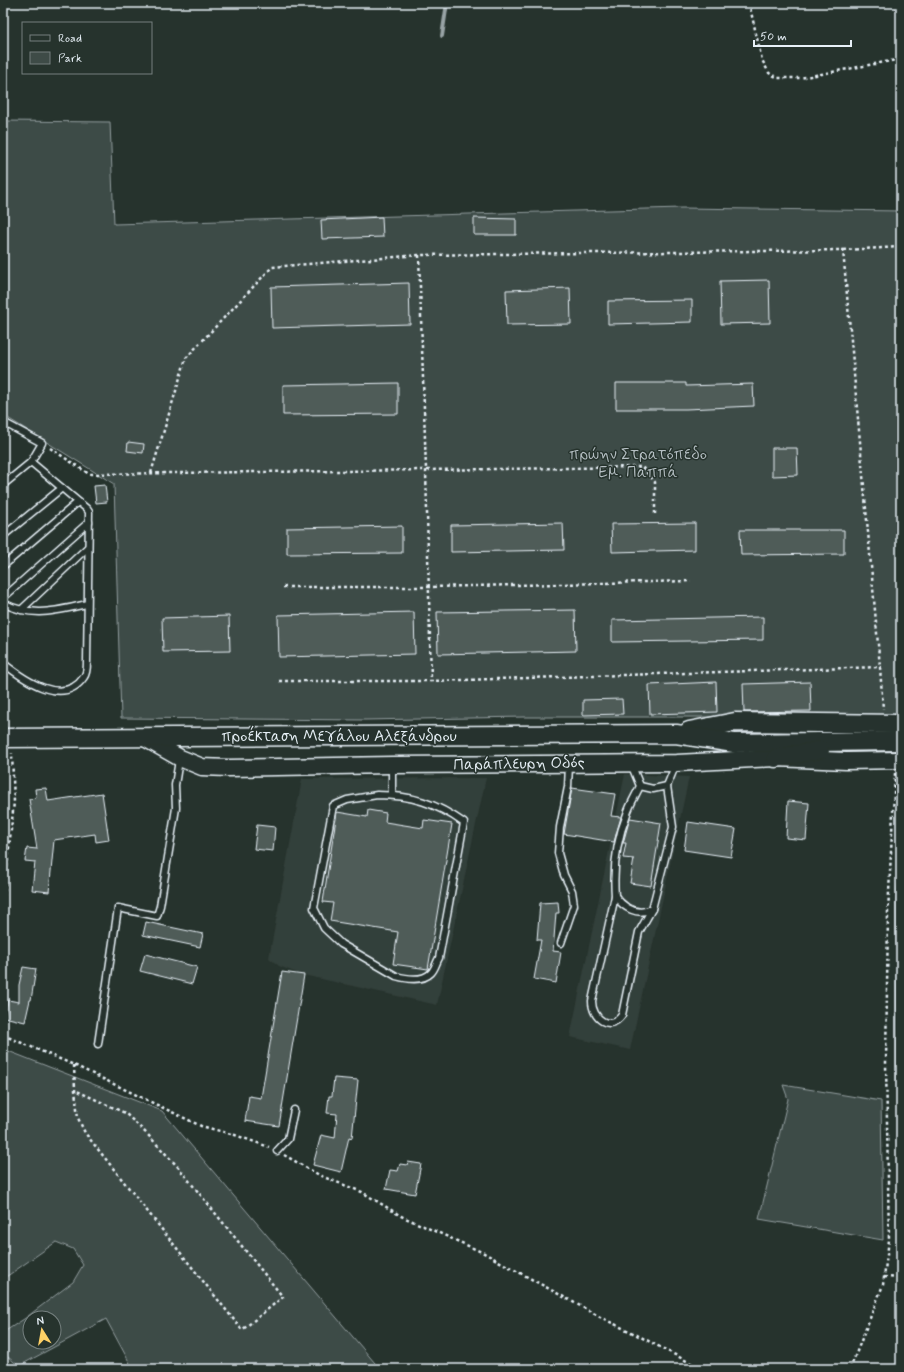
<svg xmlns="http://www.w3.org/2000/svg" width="904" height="1372" viewBox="0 0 904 1372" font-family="Mynerve,sans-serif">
<rect width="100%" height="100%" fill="#26332d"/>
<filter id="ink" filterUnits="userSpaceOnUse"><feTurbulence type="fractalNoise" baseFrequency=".025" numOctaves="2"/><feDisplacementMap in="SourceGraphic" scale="8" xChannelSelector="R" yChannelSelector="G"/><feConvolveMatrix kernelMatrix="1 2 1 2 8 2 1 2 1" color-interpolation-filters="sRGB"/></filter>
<g filter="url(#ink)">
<!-- built -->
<g fill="#333f3a">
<polygon points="625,774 689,777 630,1050 570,1037"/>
<polygon points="486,778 437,1005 299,974 279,966 269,958 302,779"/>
</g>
<!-- green -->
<g fill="#3e4b47" stroke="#939ea0" fill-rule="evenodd">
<polygon points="3,121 110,122 114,224 682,208 901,211 901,721 737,717 524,717 365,720 121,718 114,484 3,415"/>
<polygon points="901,836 901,1088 897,1086 896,903"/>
<path d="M3,1049L162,1111L380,1369H133L106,1319L19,1366L3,1353V1335L7,1330L24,1319L73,1282L83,1265L73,1249L56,1242L3,1279ZM30,1318H54V1342H30Z"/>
<polygon points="783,1085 881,1101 883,1240 759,1219 788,1099"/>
</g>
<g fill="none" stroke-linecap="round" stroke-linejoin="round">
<!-- stream -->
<polyline stroke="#98a3a5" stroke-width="4" points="442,36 447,3"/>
</g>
<!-- building -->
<g fill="#505c59" stroke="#e8f1f8">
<polygon points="382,217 383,237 322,239 321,220"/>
<polygon points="474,218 516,219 516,235 474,235"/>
<polygon points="769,280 770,323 721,324 720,281"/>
<polygon points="409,283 410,324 272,328 271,287"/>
<polygon points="570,288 571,324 507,325 506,290"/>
<polygon points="692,300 692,322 608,324 608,301"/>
<polygon points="398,383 398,414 283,415 283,385"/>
<polygon points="616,383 686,383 686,386 753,384 754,406 686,409 616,409"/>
<polygon points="128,442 144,444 143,453 127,451"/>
<polygon points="772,448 797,448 798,475 772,476"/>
<polygon points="105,485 107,502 96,503 94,486"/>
<polygon points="563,523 564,550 451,552 451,525"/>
<polygon points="695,523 695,550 612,552 611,524"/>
<polygon points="402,526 402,553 287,554 287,528"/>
<polygon points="740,530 844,530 844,554 741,555"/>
<polygon points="575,610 576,651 438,654 437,612"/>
<polygon points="414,612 415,654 279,657 278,615"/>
<polygon points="229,616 230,651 163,652 162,618"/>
<polygon points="763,617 763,640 612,642 612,620"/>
<polygon points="716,682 717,712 650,714 649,685"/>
<polygon points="810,682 811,711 744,712 743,684"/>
<polygon points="622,699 623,714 583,715 583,700"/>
<polygon points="46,788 48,801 102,793 109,840 96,842 95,834 54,840 49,892 32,890 35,862 25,861 27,848 37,849 29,799 36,798 35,789"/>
<polygon points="572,788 615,794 611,816 621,817 614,842 564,834"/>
<polygon points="788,801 809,803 806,840 786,838"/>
<polygon points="368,810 386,813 385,822 423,828 424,820 452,824 428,969 393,964 398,932 330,921 333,903 323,902 337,812 367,817"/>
<polygon points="630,818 661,823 651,886 630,883 634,859 623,858 626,843 623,843"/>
<polygon points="688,822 736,829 731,857 684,850"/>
<polygon points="257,825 275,827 273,851 254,849"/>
<polygon points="558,902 559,913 556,913 553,951 561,952 556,983 534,979 541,940 537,940 540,903"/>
<polygon points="146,922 203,934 200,947 143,935"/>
<polygon points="145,954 197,967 192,984 140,971"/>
<polygon points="23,967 36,969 31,1000 30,1000 25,1022 4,1017 8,1000 19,1002 19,985"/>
<polygon points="282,972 304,975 279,1126 245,1121 249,1096 261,1098"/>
<polygon points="334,1078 358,1080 352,1138 349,1137 341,1172 313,1165 321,1135 335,1138 337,1114 327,1113 329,1096 332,1096"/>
<polygon points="408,1162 421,1164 415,1194 386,1189 390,1170 398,1171 400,1164 407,1165"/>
</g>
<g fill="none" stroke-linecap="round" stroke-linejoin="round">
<defs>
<g id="service">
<polyline points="3,422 42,443 31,462 3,485"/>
<polyline points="3,536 62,488"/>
<polyline points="3,566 78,502"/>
<polyline points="3,598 89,522"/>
<path d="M3,603C31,618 58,611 87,604"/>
<polyline points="21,610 88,547"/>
<path d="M3,663C23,679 63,708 84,677C87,673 87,666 87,662L89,512L87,509L31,462"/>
<path d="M631,764L640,786C636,795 630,804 627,814C617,839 613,869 615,896L592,1001C592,1019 610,1032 622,1015L639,932L652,909L673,827L667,786L676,764"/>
<polyline points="640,786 653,789 667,786"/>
<path d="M377,795C411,795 436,803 464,823L439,958C436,963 435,969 431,973C422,982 407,979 396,976L341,944L324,928L314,908L333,806L347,800Z"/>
<polyline points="392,795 392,766"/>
<path d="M615,896C624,908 637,916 652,909"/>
<polyline points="561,943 574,905 572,891 564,875 558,853 560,827 568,787 569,765"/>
<polyline points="98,1044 118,908 157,916 160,906 176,808 175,785 179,760"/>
<polyline points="277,1151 288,1139 294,1110"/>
</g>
<polyline id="tertiary" points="143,737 180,758 202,767 228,768 392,765 677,763 776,758 846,761 901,760"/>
<g id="secondary">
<polyline points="689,731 735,722 901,724"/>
<polyline points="3,738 676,734 734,743 901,741"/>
<polyline points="776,758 820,750"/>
</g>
</defs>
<!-- service casing -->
<use href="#service" stroke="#e8f1f8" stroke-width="9"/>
<!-- tertiary casing -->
<use href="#tertiary" stroke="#e8f1f8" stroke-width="19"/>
<!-- secondary casing -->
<use href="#secondary" stroke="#e8f1f8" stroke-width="21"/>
<!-- path -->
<g stroke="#e8f1f8" stroke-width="2.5" stroke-dasharray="3 3" stroke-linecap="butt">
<polyline points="749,3 762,60 769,73 778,78 800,78 901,59"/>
<polyline points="843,250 901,247"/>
<polyline points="419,255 426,470 642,467 655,482 655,516"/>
<polyline points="50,448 89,474 426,470 431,681 880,667 883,709"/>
<polyline points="151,473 186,358 272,267 419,255 843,250 880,667"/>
<polyline points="283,587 429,587 691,581"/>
<polyline points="279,681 431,681"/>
<polyline points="3,903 14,802 12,753"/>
<polyline points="3,1035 74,1065 201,1126 235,1135 269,1147"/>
<polyline points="74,1065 75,1090 78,1118 85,1133 242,1330 283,1297 178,1167 147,1134 125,1113 75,1090"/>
<polyline points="284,1155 321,1176 362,1192 401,1216 484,1253 602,1318 635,1334 702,1369"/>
<polyline points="884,1277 901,1278"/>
<polyline points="850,1369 883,1285 889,1240 886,1063 888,912 895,773"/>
</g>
<!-- service -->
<use href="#service" stroke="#26332d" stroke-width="6"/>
<!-- tertiary -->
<use href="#tertiary" stroke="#26332d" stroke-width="16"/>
<!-- secondary -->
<use href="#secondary" stroke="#26332d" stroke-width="18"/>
</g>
</g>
<g text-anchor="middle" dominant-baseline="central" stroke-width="3" stroke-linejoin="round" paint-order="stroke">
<!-- park labels -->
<g font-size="16" fill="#b5bfc3" stroke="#26332d">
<text x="638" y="454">πρώην Στρατόπεδο<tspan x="638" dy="18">Εμ. Παππά</tspan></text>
</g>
<!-- street labels -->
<g font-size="16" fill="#e8f1f8" stroke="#26332d">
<text x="339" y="736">προέκταση Μεγάλου Αλεξάνδρου</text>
<text transform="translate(519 764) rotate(-1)">Παράπλευρη Οδός</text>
</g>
</g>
<!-- margin -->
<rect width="904" height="1372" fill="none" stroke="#26332d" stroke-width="16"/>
<rect x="8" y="8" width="888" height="1356" fill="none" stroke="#e8f1f8" stroke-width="1.5" filter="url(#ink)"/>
<!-- legend -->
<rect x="22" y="22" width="130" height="52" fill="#26332d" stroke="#747f7e"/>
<rect x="30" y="35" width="20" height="6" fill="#26332d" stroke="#747f7e"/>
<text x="58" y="42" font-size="12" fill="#e8f1f8">Road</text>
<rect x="30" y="52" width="20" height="12" fill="#3e4b47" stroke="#747f7e"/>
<text x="58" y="62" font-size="12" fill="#e8f1f8">Park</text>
<!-- north arrow -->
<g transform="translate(42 1330) rotate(349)"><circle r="19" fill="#26332d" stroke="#747f7e"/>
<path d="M0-3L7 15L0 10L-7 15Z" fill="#ffd166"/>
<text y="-6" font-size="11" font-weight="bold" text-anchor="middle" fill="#e8f1f8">N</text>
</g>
<!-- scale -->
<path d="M754 40v6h97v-6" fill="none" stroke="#e8f1f8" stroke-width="2"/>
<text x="760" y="40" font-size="12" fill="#e8f1f8" stroke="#26332d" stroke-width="3" paint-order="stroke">50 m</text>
</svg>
